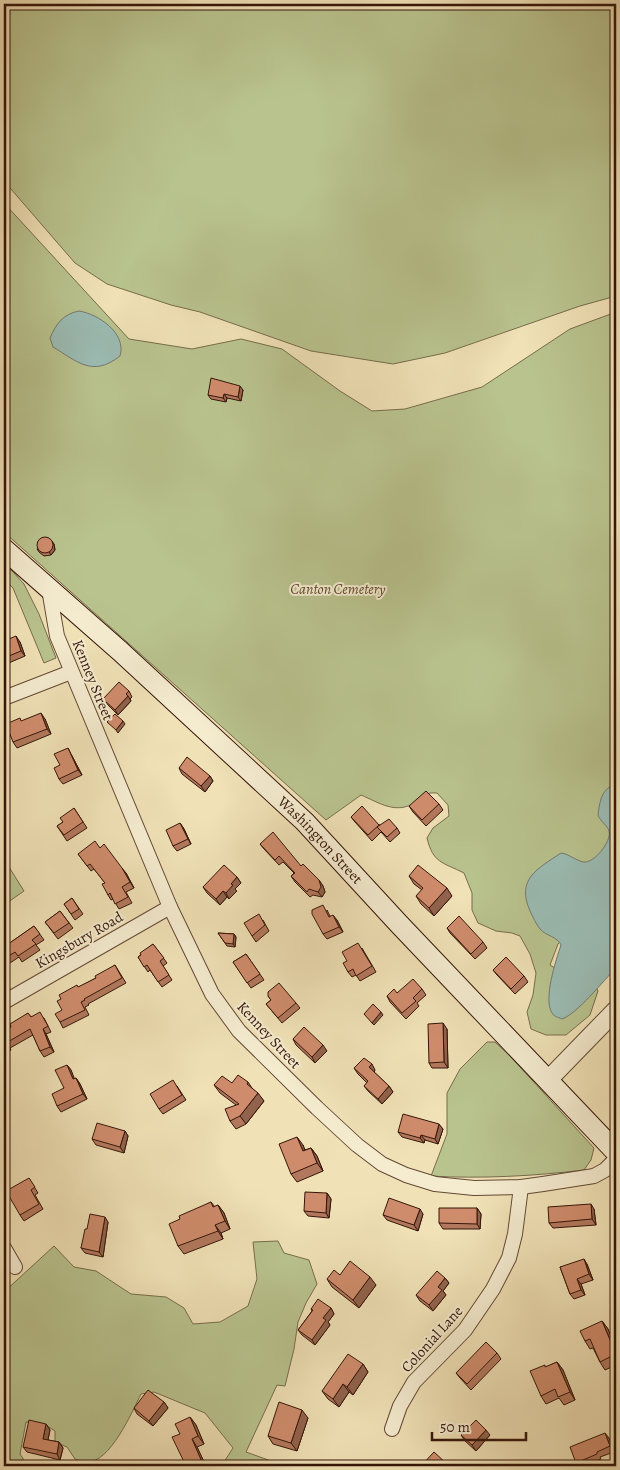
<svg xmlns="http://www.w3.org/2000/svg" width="620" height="1470" viewBox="0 0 620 1470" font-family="Alegreya,serif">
<rect width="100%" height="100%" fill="#f0e1b6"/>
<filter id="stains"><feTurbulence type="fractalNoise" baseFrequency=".004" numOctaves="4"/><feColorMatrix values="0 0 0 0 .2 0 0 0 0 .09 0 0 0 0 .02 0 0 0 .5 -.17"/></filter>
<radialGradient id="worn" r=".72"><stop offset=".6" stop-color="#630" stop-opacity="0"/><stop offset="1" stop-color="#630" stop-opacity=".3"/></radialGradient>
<!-- green -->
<g fill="#b9c38e" stroke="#776c4c">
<polygon points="4,4 616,4 616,296 580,306 445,353 393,364 311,351 200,312 171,305 107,284 75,263 4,181"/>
<path d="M4,203L129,339L192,349L241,339L282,349L340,391L372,411L405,409L482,387L570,329L608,315L616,313V884L558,944L550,965L564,974L593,979L598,991L590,1015L566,1035H546L531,1029L527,1012L533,995L536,973L530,954L520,936L512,933L496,931L478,923L472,910V893L464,873C442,862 433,863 427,838L433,828L449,816L448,805L437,793C425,792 425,796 416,802C396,815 380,803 361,795L326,820L4,532Z"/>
<polygon points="4,562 24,584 39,614 56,658 44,663 13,588 4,579"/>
<polygon points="4,859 24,891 4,905"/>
<path d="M487,1042H495L510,1056L594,1148L591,1160L584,1170C535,1176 480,1179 431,1176L447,1134V1093L460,1069Z"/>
<path d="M278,1241L284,1253L309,1260L317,1284L306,1303L298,1322L294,1349L285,1386L277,1385L246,1452L285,1466H223L222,1465L233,1448L205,1413L154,1392L141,1394C132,1412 110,1463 87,1462C83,1462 78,1460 75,1459L67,1447L55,1442V1431L44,1424L26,1422L20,1454L28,1466H4V1292L54,1246L74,1267L96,1271L131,1294L166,1297L184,1308L193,1324L220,1322L248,1306L257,1279L253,1242Z"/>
</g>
<!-- water -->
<g fill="#9bbcb4" stroke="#727970">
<path d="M79,311C98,314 127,333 120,356C92,378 77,361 53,347L50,338C56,324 63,314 79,311Z"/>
<path d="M616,784V968C604,980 577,1014 562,1019C558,1017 554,1017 552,1013C543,999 556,960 561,945C558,937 546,936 540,929C536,924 533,917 530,911C516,879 537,869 561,853C569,854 575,860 583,862C594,864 612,841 609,831C608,826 600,821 598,815C600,801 601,789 616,784Z"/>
</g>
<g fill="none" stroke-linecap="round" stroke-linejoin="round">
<defs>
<g id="minor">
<polyline points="49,589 57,636 170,907 212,994 239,1031 317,1108 357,1145 382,1164 406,1175 435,1184 474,1188 521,1187 543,1184 594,1176 605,1170 616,1159"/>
<polyline points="4,698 71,672"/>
<polyline points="4,1002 170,907"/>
<polyline points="4,1248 15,1267"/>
<polyline points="392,1429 400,1406 414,1382 465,1330 493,1289 509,1258 515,1234 521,1187"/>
</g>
<polyline id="tertiary" points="548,1080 616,1010"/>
<g id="secondary">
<path id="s1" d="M4,549L120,651L305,822L399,924L616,1152"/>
</g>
</defs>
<!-- minor casing -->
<use href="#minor" stroke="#644834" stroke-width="16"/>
<!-- tertiary casing -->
<use href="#tertiary" stroke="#644834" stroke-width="20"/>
<!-- secondary casing -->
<use href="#secondary" stroke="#351509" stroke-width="22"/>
<!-- minor -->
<use href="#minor" stroke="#f5ecd0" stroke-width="14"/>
<!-- tertiary -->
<use href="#tertiary" stroke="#f5ecd0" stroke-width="18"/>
<!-- secondary -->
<use href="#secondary" stroke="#f5ecd0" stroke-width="20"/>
</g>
<!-- wall -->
<g fill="#b2785d" stroke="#351509">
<polygon points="243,390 241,401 227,398 226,402 211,399 208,395"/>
<polygon points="54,544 55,550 51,555 44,556 39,552 37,549"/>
<polygon points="4,607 7,613 4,615"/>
<polygon points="4,641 20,642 25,656 4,665"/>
<polygon points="129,691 132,697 130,699 131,701 118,715 107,704 103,699"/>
<polygon points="45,719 51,734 17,748 13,742"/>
<polygon points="71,754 82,775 63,784 59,779 60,765"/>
<polygon points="179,768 210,776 213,781 205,792 182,774"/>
<polygon points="439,804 443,810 426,826 413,812 409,806"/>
<polygon points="74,808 87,828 67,841 57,826 63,822"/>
<polygon points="351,817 380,825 397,828 400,833 390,842 381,832 372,841 355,822"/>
<polygon points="180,823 184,829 191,844 177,851 173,846"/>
<polygon points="260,844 301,866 319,880 323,886 325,892 322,897 313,895 310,897 295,882 291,876 294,873 283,862 279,865 264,849"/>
<polygon points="100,848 126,873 134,888 126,892 132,903 119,909 113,899 111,900 108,895 105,883 94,869 91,871 78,854"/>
<polygon points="409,876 452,896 434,916 421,904 416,896 422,890 414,884"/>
<polygon points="237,877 241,883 235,889 237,891 229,899 227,897 220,905 207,893 203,887"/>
<polygon points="72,898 83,914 75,920 64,904"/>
<polygon points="327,910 330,916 337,920 343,932 327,939 323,934"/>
<polygon points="60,911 73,928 58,939 45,922"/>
<polygon points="263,920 269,931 256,942 252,936"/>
<polygon points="34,926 44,940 36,945 40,950 22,962 19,957 4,967 4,947"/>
<polygon points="447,928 483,942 487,948 475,959 450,933"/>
<polygon points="218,933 234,934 236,937 235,947 227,946"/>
<polygon points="153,944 167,963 163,966 172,980 162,987 150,970 148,972 138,957"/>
<polygon points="362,948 376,972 360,981 356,975 352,977 348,972 347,961"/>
<polygon points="246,954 264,980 251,988 233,962"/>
<polygon points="115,965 126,983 88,1004 89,1005 85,1007 89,1015 63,1028 60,1022 62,1010 79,987 96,978"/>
<polygon points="493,970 524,976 528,982 515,994 497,975"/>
<polygon points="422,989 426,995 417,1003 419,1006 406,1019 390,1002 387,996 397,993"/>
<polygon points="268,996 296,1003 300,1008 282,1023 266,1004 271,1000"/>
<polygon points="28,1013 31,1017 44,1018 51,1032 46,1034 54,1052 44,1057 40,1051 33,1035 10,1048 11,1050 4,1054 4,1030 11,1027"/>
<polygon points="447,1029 448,1068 432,1068 429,1063"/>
<polygon points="293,1039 327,1051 315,1063 296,1045"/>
<polygon points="67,1065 71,1070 74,1079 76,1078 80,1084 87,1099 61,1112 57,1106 64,1088"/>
<polygon points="354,1068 375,1070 374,1072 389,1086 393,1092 382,1104 368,1091 364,1086 367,1083 358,1074"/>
<polygon points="248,1082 252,1088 264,1101 246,1124 236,1129 230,1121 236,1105 220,1093 214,1085"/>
<polygon points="177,1086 186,1100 163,1114 159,1109"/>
<polygon points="443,1129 438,1144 425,1140 424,1143 402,1137 398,1132"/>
<polygon points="125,1131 128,1136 124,1153 96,1145 92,1139"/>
<polygon points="303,1145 305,1150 311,1148 317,1156 323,1171 297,1182 291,1174"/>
<polygon points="4,1154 9,1161 4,1164"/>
<polygon points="29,1178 38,1193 35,1195 43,1209 24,1221 20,1215"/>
<polygon points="327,1193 331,1199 329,1218 308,1216 304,1211"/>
<polygon points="211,1202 215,1207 218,1205 224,1213 230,1229 221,1233 223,1239 184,1254 178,1246 180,1219"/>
<polygon points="477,1208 481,1214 480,1229 443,1229 439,1223"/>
<polygon points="594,1209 596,1225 553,1228 549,1223"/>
<polygon points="423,1214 418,1231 387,1220 383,1215"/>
<polygon points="108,1222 103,1257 85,1253 81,1248 87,1229"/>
<polygon points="587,1264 593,1280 581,1284 585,1295 574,1299 570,1294 560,1267"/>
<polygon points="340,1275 376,1285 359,1308 332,1287 327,1279"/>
<polygon points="445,1278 449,1283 443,1291 446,1295 433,1311 420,1301 416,1295"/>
<polygon points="331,1308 334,1314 328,1322 330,1325 315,1345 302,1335 298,1330 312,1311 311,1309"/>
<polygon points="602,1321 608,1329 616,1349 616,1365 605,1370 600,1362 593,1348 590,1349 585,1341"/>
<polygon points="497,1353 501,1359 471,1390 460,1378 456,1373"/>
<polygon points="557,1362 563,1370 575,1400 564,1405 559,1398 546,1404 541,1396 546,1367"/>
<polygon points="363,1364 368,1372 353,1395 349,1392 339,1407 328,1399 322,1391"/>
<polygon points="164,1402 168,1408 153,1426 137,1414 134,1408"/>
<polygon points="190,1417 196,1425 204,1444 197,1447 206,1466 186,1466 180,1434"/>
<polygon points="308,1418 297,1451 273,1444 268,1436"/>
<polygon points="46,1424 50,1430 48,1440 59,1442 63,1448 60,1460 27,1452 23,1447"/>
<polygon points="461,1435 490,1435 476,1451 465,1441"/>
<polygon points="609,1438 614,1452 600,1457 601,1459 584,1466 579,1466 576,1463"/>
</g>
<!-- shaded-wall -->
<g fill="#91624c" stroke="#351509">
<polygon points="240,386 243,390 241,401 238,397"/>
<polygon points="224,394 227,398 226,402 223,398"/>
<polygon points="52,541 54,544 55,550 51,555 49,552"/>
<polygon points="16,636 20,642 25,656 21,651"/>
<polygon points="128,696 131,701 118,715 115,710"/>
<polygon points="41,713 45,719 51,734 47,729"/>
<polygon points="123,721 125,724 118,733 116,730"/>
<polygon points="68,748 71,754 82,775 78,770"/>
<polygon points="210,776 213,781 205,792 201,786"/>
<polygon points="180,823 184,829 191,844 188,839"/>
<polygon points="122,868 126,873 134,888 130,882"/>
<polygon points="237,877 241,883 235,889 237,891 229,899 226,893 231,884"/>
<polygon points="319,880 323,886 325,892 322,897 318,892"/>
<polygon points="447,888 452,896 434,916 429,908"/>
<polygon points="223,891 227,897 220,905 216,899"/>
<polygon points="333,915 337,920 343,932 339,927"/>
<polygon points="234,934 236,937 235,947 233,944"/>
<polygon points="381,1012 383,1015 374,1025 372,1023"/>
<polygon points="443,1023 447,1029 448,1068 444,1062"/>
<polygon points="43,1029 46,1034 54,1052 50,1047"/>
<polygon points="323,1045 327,1051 315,1063 312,1057"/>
<polygon points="372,1064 375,1070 373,1073 369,1067"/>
<polygon points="67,1065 71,1070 77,1085 73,1079"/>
<polygon points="76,1078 80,1084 87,1099 83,1094"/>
<polygon points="389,1086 393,1092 382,1104 378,1099"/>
<polygon points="258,1093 264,1101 246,1124 240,1116"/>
<polygon points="439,1124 443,1129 438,1144 435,1139"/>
<polygon points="125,1131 128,1136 124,1153 120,1147"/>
<polygon points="421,1135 425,1140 424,1143 420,1138"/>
<polygon points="297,1137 303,1145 308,1159 303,1151"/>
<polygon points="311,1148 317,1156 323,1171 317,1163"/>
<polygon points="327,1193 331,1199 329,1218 326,1213"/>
<polygon points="591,1204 594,1209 596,1225 592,1219"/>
<polygon points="218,1205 224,1213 230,1229 225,1221"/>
<polygon points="477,1208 481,1214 480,1229 477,1224"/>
<polygon points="420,1209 423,1214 418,1231 414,1225"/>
<polygon points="105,1217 108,1222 103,1257 99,1252"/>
<polygon points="215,1225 221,1233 223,1239 218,1231"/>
<polygon points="584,1259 587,1264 593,1280 589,1274"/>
<polygon points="370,1277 376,1285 359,1308 353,1300"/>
<polygon points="445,1278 449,1283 443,1291 446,1295 433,1311 429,1305 438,1287"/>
<polygon points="577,1279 581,1284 585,1295 581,1290"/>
<polygon points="331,1308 334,1314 328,1322 330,1325 315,1345 312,1340 323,1318"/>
<polygon points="602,1321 608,1329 616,1349 616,1353"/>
<polygon points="557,1362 563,1370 575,1400 570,1392"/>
<polygon points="363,1364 368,1372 353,1395 347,1387"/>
<polygon points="343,1384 349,1392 339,1407 333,1399"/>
<polygon points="164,1402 168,1408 153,1426 149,1421"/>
<polygon points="302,1410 308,1418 297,1451 291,1443"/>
<polygon points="190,1417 196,1425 204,1444 198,1436"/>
<polygon points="46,1424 50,1430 47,1444 43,1439"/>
<polygon points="486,1430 490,1435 476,1451 472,1445"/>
<polygon points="605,1433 609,1438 614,1452 610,1446"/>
<polygon points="192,1439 197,1447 206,1466 202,1462"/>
<polygon points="59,1442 63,1448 60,1460 57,1454"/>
</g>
<!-- building -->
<g fill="#cf8c6c" stroke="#351509">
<polygon points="211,378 240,386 238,397 224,394 223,398 208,395"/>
<circle cx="45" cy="545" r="8"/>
<polygon points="16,636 21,651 4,658 4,641"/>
<polygon points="119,682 129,691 126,694 128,696 115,710 103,699"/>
<polygon points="41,713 47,729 13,742 6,724 20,718 21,721"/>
<polygon points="115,714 123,721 116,730 107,722"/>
<polygon points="68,748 78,770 59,779 54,768 60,765 54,754"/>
<polygon points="187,757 210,776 201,786 179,768"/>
<polygon points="426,791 439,804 422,820 409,806"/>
<polygon points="362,806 379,825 368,835 351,817"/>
<polygon points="74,808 83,822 64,835 57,826 63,822 60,818"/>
<polygon points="389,819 397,828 387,837 377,827"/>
<polygon points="180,823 188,839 173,846 166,830"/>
<polygon points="273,832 301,866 303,864 319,880 321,887 318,892 309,889 307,892 291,876 295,873 279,856 275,860 260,844"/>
<polygon points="95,841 100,848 104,844 122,868 130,882 122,887 128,897 115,904 110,893 108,895 102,884 105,883 90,864 87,866 78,854"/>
<polygon points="224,865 237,877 231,884 233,885 226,893 223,891 216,899 203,887"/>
<polygon points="418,865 447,888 429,908 416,896 423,888 409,876"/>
<polygon points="72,898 79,909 71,914 64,904"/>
<polygon points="323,905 329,917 333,915 339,927 323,934 312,914 312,910"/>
<polygon points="60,911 69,923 54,933 45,922"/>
<polygon points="259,914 265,925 252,936 244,923"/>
<polygon points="459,916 483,942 471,954 447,928"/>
<polygon points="34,926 40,934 32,940 36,944 18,956 15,952 4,959 4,947"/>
<polygon points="218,933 234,934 233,944 225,943"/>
<polygon points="358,943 372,966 356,976 353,969 348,972 343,963 347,961 342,952"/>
<polygon points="153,944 164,958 160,961 169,975 158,982 147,965 144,967 138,957 141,955 140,953"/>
<polygon points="246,954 260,974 247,983 233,962"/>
<polygon points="506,957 524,976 511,989 493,970"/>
<polygon points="115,965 122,978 84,999 85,1000 81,1002 85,1010 60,1022 55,1014 62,1010 57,1001 61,999 59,995 77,985 78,987 96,978 95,976"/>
<polygon points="413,979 422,989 413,998 416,1001 402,1013 387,996 394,989 397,993"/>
<polygon points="279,983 296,1003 278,1018 266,1004 271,1000 268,996 268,992"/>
<polygon points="373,1004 381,1012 372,1023 364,1014"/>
<polygon points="40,1012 48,1026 43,1029 50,1047 40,1051 30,1029 6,1043 7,1045 4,1046 4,1030 11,1027 10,1024 28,1013 31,1017"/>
<polygon points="443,1023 444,1062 429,1063 428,1024"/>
<polygon points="304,1027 323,1045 312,1057 293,1039"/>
<polygon points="364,1058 372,1064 369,1067 389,1086 378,1099 364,1086 368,1081 354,1068"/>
<polygon points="67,1065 73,1079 76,1078 83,1094 57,1106 52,1094 64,1088 55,1070"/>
<polygon points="238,1075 248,1082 247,1084 258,1093 240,1116 230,1121 225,1109 239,1104 214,1085 222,1076 232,1083"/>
<polygon points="173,1080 182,1095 159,1109 150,1094"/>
<polygon points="403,1114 439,1124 435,1139 421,1135 420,1138 398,1132"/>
<polygon points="97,1123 125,1131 120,1147 92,1139"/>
<polygon points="297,1137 303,1151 311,1148 317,1163 291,1174 279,1144"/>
<polygon points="29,1178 35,1187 31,1190 39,1204 20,1215 6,1191"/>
<polygon points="305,1192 327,1193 326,1213 304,1211"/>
<polygon points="389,1198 420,1209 414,1225 383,1215"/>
<polygon points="211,1202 213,1207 218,1205 225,1221 215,1225 218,1231 178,1246 169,1224 180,1219 179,1216"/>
<polygon points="591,1204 592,1219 549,1223 548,1207"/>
<polygon points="439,1208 477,1208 477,1224 439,1223"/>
<polygon points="90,1214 105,1217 99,1252 81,1248 85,1229 87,1229"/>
<polygon points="616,1218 616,1226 612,1221"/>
<polygon points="584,1259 589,1274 577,1279 581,1290 570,1294 560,1267"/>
<polygon points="350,1261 370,1277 353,1300 327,1279 334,1270 340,1275"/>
<polygon points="437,1271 445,1278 438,1287 442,1290 429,1305 416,1295"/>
<polygon points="318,1299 331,1308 323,1318 326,1320 312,1340 298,1330 313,1310 311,1309"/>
<polygon points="602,1321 616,1354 600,1362 590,1339 585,1341 580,1331"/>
<polygon points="486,1342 497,1353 467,1384 456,1373"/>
<polygon points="348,1354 363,1364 347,1387 343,1384 333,1399 322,1391"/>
<polygon points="557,1362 570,1392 558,1397 555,1389 541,1396 530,1371 545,1365 545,1367"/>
<polygon points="148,1390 164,1402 149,1421 134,1408"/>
<polygon points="279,1402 302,1410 291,1443 268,1436"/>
<polygon points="190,1417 198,1436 192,1439 202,1462 192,1466 186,1466 172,1437 180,1434 175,1424"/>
<polygon points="29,1420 46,1424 43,1439 59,1442 57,1454 23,1447"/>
<polygon points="476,1420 486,1430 472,1445 461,1435"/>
<polygon points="605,1433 610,1446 597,1452 597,1454 576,1463 570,1447"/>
<polygon points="434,1452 447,1464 445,1466 421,1466"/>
</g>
<g text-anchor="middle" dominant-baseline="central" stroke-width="4" stroke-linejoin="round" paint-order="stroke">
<!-- park labels -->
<g font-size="15" font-style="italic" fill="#5d4931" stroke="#f5ecd0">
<text x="338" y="589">Canton Cemetery</text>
</g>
<!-- street labels -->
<g font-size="15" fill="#351509" stroke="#f5ecd0">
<text transform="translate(93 680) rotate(68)">Kenney Street</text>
<text stroke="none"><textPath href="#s1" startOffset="430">Washington Street</textPath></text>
<text transform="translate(79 940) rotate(-30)">Kingsbury Road</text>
<text transform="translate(269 1035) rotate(47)">Kenney Street</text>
<text transform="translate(432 1339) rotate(-48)">Colonial Lane</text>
</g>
</g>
<!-- margin -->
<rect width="620" height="1470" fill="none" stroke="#f0e1b6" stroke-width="20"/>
<rect x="5" y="5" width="610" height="1460" fill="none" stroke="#351509" stroke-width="2.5"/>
<rect x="10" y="10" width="600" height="1450" fill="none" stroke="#351509"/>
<!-- scale -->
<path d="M432 1432v8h94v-8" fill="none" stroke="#351509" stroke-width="2.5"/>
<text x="440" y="1432" font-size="15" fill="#351509" stroke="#f5ecd0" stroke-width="4" paint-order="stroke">50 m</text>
<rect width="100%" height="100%" filter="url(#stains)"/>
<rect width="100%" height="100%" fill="url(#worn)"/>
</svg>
